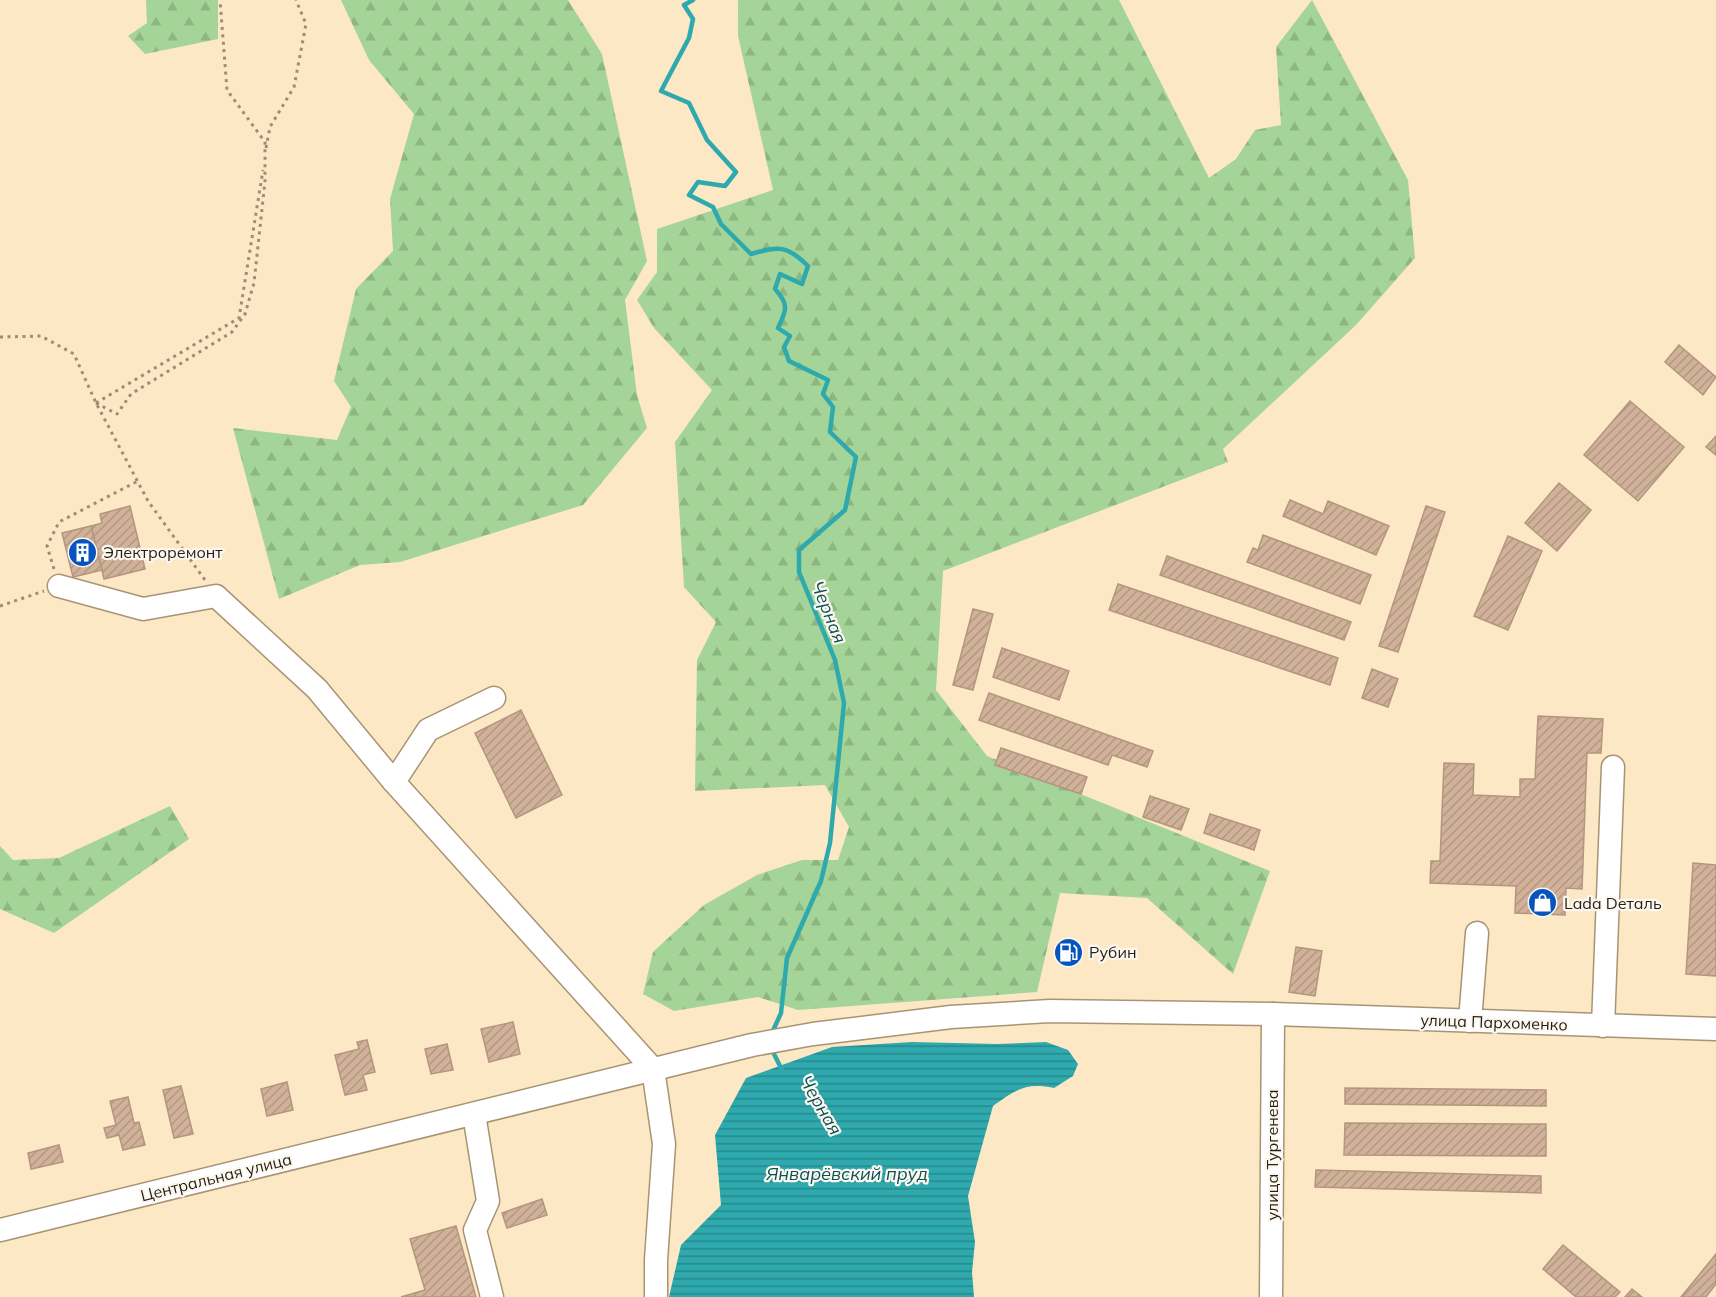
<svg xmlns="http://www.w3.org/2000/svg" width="1716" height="1297" viewBox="0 0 1716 1297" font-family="Mulish,sans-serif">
<defs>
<pattern id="forest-firs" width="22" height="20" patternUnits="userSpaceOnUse" patternTransform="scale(1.5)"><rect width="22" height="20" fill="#a4d497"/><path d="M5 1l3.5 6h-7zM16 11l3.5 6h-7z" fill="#8db681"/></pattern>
<pattern id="water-rules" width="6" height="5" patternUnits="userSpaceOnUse" patternTransform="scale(1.5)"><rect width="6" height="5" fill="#2ea9ae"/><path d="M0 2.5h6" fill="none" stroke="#27898c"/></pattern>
<pattern id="building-hatch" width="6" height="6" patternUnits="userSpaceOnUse" patternTransform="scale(1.5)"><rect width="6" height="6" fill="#d1b199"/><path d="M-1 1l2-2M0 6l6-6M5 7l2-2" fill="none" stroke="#b39883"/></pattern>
</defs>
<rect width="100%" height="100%" fill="#fde8c6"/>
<!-- forest -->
<g fill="url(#forest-firs)">
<polygon points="146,0 218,0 218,39 145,54 128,36 147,23"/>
<polygon points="341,0 568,0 602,54 647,261 625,300 637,395 647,428 583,505 400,562 360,565 279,599 233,428 337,440 351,407 334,381 356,289 393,251 390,199 414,114 369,60"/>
<polygon points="738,0 1119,0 1209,178 1236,159 1255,130 1281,125 1276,47 1312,0 1408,180 1415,258 1356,325 1223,449 1228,462 943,571 936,690 987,756 1270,871 1233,974 1147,898 1060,893 1037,992 798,1010 758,997 674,1011 643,994 653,952 704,905 757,875 802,860 838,860 849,827 825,785 695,791 697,660 716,622 684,587 675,442 712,390 654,328 637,300 657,272 657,229 773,190 738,36"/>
<polygon points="170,806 189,839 54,933 0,909 0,846 13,860 59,858"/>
</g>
<!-- water -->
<path fill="url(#water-rules)" d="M912,1042L997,1044L1046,1042L1068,1050L1078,1064L1073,1076L1054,1088C1025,1082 1016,1090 993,1106L968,1196L975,1242L972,1272L974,1297H669L681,1245L721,1205L715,1135L746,1078L832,1047Z"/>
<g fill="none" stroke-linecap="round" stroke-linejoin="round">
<!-- stream -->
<g stroke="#2ea9ae" stroke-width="4.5">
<path d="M693,0L684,5L693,19L689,38L661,91L689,103L707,140L736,172L725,186L698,182L689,195L713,207L721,224L751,254C779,246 787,245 808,266L802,284L780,274L775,289C789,304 787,310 778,328L790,336L784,347L789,361L828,380L823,394L833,407L830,432L856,457L845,510L799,550V572L835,660L844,703L830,843L821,881L787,958L781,1013L771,1035"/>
<polyline points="771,1048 782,1070"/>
</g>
</g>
<!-- building -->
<g fill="url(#building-hatch)" stroke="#b4957d" stroke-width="1.5">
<polygon points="1679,345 1716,377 1703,395 1665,362"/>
<polygon points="1630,401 1684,447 1638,501 1584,455"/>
<polygon points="1716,436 1716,455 1706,447"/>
<polygon points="1559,483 1591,510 1557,551 1525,523"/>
<polygon points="1290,500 1323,514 1328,501 1389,526 1376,555 1283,516"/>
<polygon points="130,506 145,569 104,579 91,526 102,523 100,514"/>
<polygon points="1426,506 1445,512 1398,652 1379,646"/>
<polygon points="91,526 102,570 73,577 62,533"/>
<polygon points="1263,535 1371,575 1360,604 1247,562 1253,548 1258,550"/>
<polygon points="1508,536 1542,551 1508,630 1474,616"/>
<polygon points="1167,556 1351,622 1344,640 1160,575"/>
<polygon points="1118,584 1338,658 1330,685 1109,610"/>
<polygon points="973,609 993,614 973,690 953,685"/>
<polygon points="1002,648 1069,671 1059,700 993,677"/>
<polygon points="1372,669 1398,679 1388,707 1362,698"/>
<polygon points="989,693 1153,751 1147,767 1112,755 1108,765 979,720"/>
<polygon points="521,710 562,795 516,818 475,733"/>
<polygon points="1538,716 1603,719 1601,753 1587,753 1582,889 1566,888 1565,915 1515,913 1516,886 1430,883 1431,861 1440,861 1444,763 1474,764 1473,795 1520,797 1520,779 1535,779"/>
<polygon points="1001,748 1087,777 1081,794 995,765"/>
<polygon points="1150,796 1189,809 1181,830 1143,817"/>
<polygon points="1210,814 1260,830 1254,850 1204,833"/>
<polygon points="1693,863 1716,865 1716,976 1686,974"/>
<polygon points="1296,947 1322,951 1315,996 1289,992"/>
<polygon points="513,1022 520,1054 489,1062 481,1029"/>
<polygon points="367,1040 375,1072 363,1075 367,1090 345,1095 335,1055 359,1049 357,1042"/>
<polygon points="447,1044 453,1070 431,1074 425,1049"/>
<polygon points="287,1082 293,1110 267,1116 261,1089"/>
<polygon points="181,1086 193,1134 174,1138 163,1090"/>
<polygon points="1345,1088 1546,1090 1546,1106 1345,1104"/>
<polygon points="128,1097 134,1123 139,1122 145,1145 123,1150 119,1135 107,1138 104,1128 116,1125 110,1101"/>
<polygon points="1345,1123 1546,1124 1546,1156 1344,1155"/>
<polygon points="59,1145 63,1162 31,1169 28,1153"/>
<polygon points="1316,1170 1541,1176 1541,1193 1315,1187"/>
<polygon points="542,1199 547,1215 507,1228 502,1213"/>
<polygon points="456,1226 476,1297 401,1297 425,1290 410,1239"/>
<polygon points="1563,1245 1620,1292 1615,1297 1576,1297 1543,1269"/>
<polygon points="1716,1254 1716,1284 1706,1297 1681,1297"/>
<polygon points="1632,1289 1642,1297 1625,1297"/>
</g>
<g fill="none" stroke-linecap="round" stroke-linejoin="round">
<defs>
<g id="minor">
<polyline points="59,586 143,609 216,596 317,689 394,782 653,1069 664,1144 656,1260 656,1296"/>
<polyline points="394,782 428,730 494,698"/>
<polyline points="1470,1021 1477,933"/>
<polyline points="1603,1026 1613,767"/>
<polyline points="474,1114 488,1201 475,1230 492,1297"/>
<polyline points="0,1230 752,1045 813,1034 951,1017 1050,1011 1273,1014 1716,1029"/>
<polyline points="1271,1297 1273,1014"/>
</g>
</defs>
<!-- minor casing -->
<use href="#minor" stroke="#a89474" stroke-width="25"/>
<!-- path -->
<g stroke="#9c8d75" stroke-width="3" stroke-dasharray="3 4.5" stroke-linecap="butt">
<polyline points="266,148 270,127 294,87 306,24 296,0"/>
<polyline points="0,337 41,336 74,354 96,403 148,501 205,580"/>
<polyline points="96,403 117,414 131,394 232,332 245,314 254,283 265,181 265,142 227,90 220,0"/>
<polyline points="96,403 239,318 263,170"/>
<polyline points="54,569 47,546 59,522 138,481"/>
<polyline points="0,606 44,591"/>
</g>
<!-- minor -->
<use href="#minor" stroke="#fff" stroke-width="22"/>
</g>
<!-- icons -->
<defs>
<symbol id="building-disc" viewBox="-11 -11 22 22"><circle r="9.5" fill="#0654be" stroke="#fcf8f1"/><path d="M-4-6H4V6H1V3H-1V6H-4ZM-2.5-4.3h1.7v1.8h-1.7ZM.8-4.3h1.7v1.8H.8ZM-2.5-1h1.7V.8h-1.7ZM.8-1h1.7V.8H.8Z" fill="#fff"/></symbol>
<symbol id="shop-disc" viewBox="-11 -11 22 22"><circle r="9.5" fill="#0654be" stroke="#fcf8f1"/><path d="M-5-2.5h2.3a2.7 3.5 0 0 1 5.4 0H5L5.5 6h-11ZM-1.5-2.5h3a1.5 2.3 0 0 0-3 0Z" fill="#fff"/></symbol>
<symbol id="fuel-disc" viewBox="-11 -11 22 22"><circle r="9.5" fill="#0654be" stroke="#fcf8f1"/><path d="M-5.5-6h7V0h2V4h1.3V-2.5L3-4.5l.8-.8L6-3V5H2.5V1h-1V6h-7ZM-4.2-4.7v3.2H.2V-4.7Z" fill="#fff"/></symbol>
</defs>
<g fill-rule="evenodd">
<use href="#building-disc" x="66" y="536" width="33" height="33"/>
<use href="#shop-disc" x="1526" y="886" width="33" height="33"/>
<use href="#fuel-disc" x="1052" y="936" width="33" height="33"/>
</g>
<g text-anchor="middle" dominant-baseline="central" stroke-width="4.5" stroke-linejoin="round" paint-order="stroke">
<!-- poi labels -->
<g font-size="16" fill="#261f12" stroke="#fcf8f1" text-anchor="start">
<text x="103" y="552">Электроремонт</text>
<text x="1564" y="903">Lada Dеталь</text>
<text x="1089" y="952">Рубин</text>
</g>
<!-- street labels -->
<g font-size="16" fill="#261f12" stroke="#fcf8f1">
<text transform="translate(1494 1022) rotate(2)">улица Пархоменко</text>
<text transform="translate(1272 1155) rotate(-90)">улица Тургенева</text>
<text transform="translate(216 1177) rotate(-14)">Центральная улица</text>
</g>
<!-- water labels -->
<g font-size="18" font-style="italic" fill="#0c5255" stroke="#fcf8f1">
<text transform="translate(829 612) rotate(68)">Черная</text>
<text transform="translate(821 1105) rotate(60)">Черная</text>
<text x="847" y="1173">Январёвский пруд</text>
</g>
</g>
</svg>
